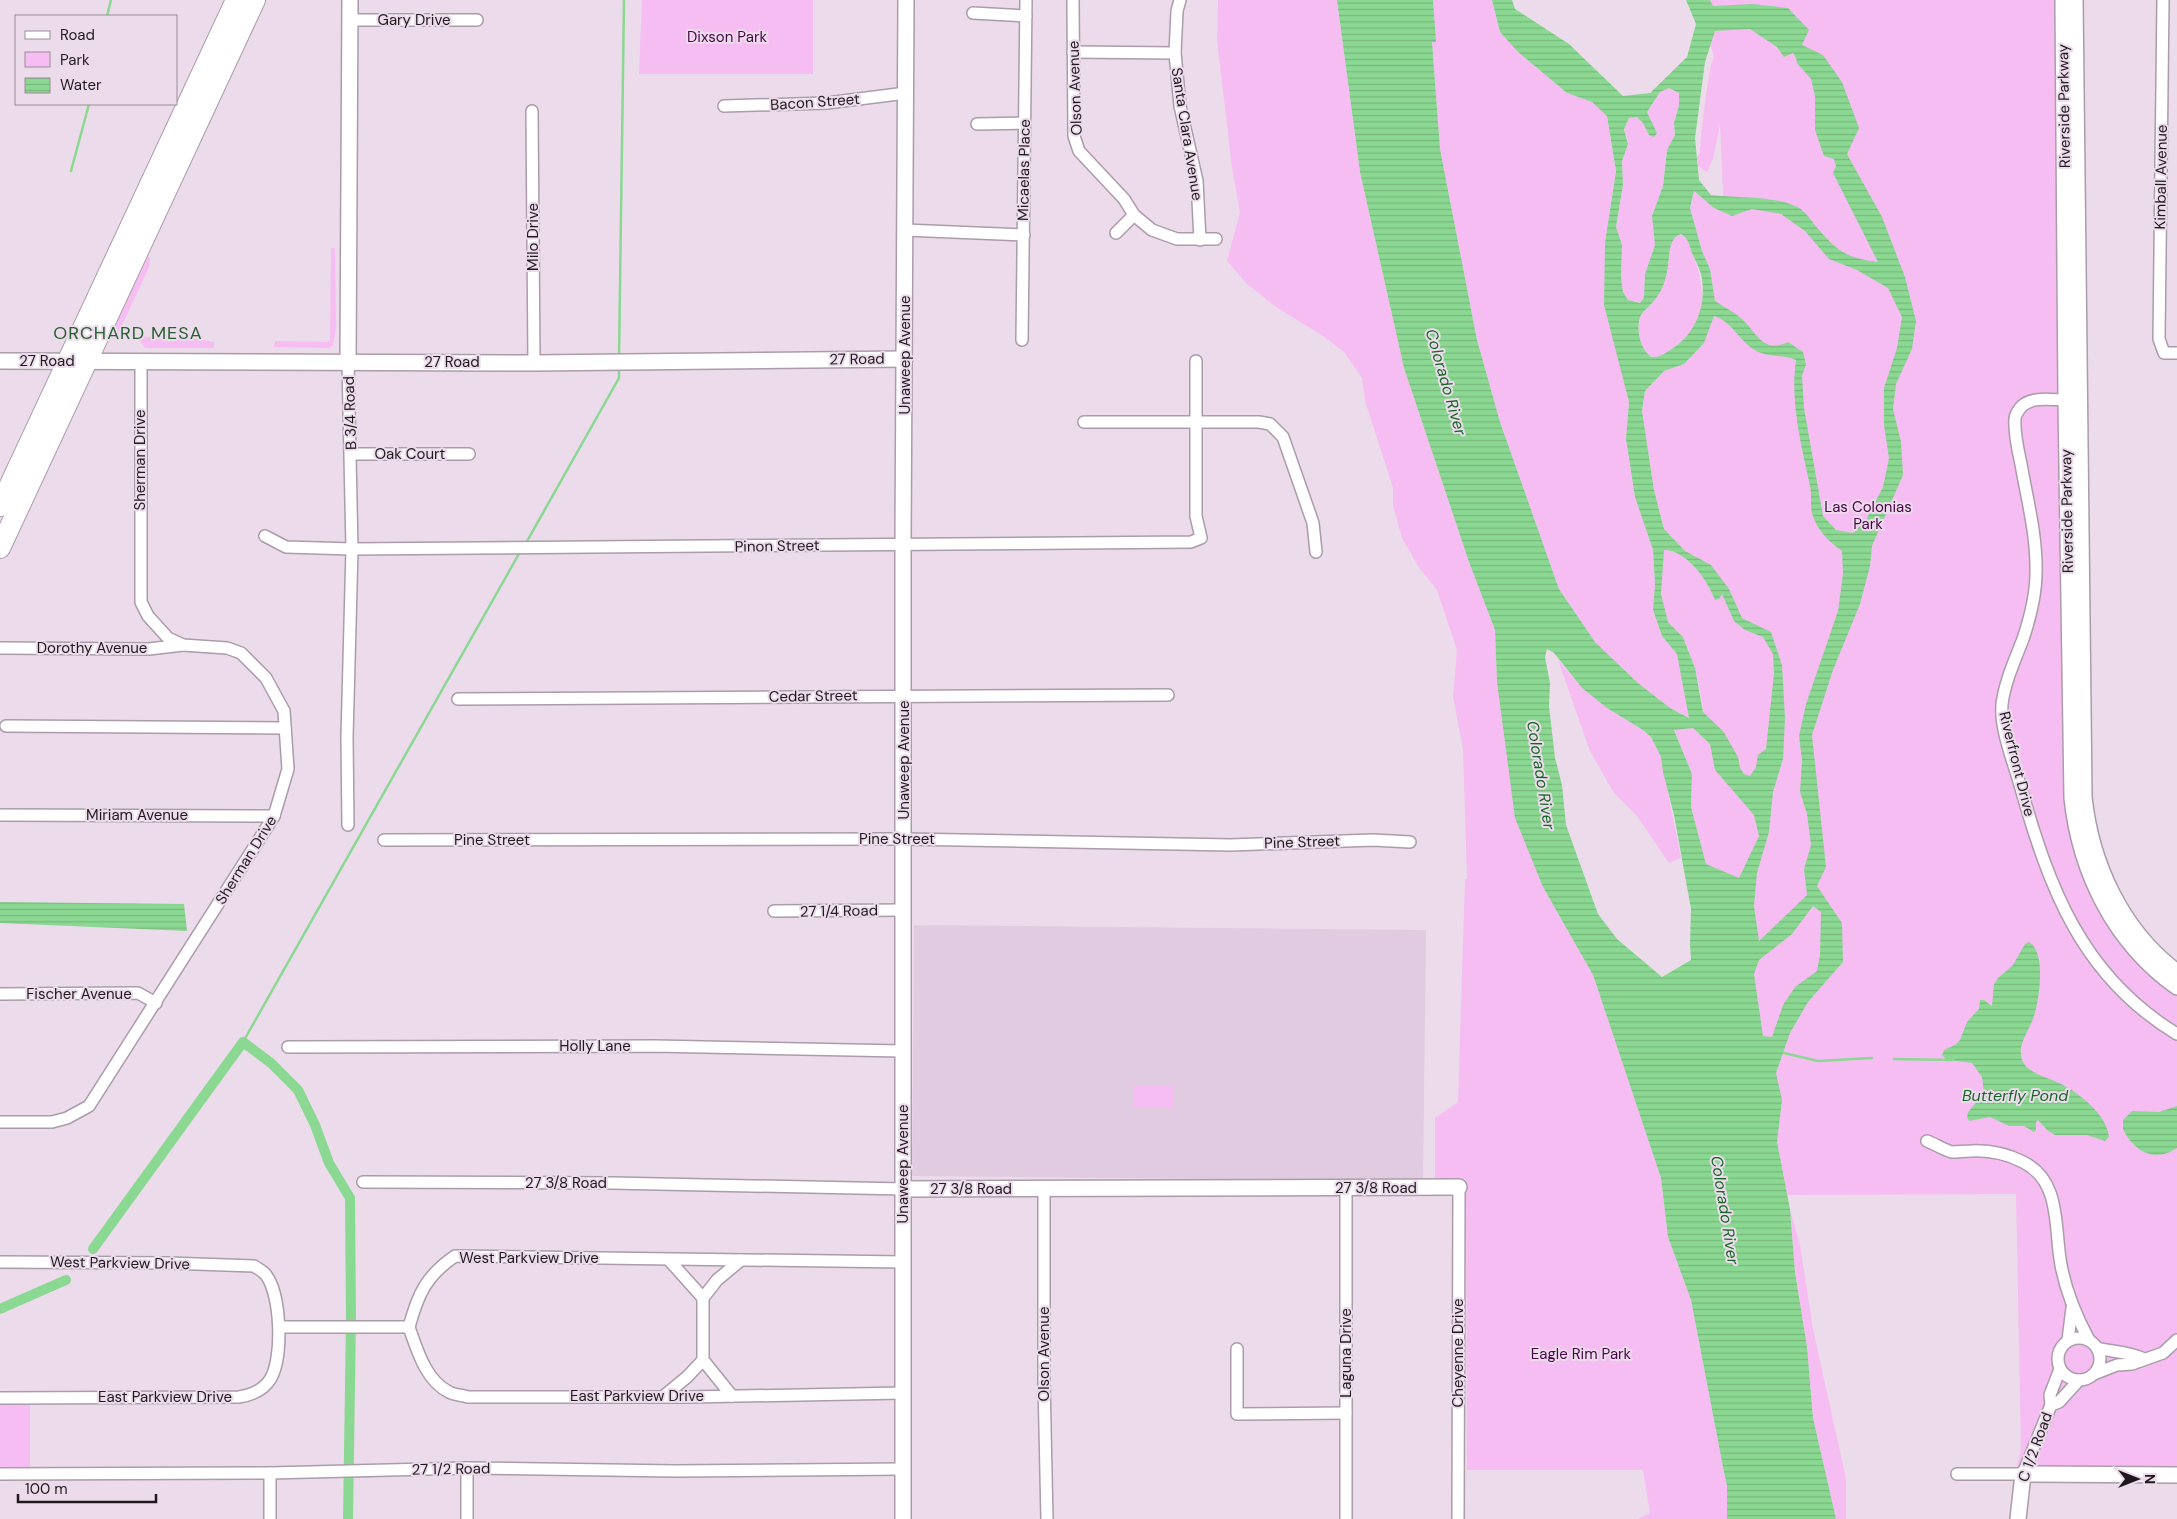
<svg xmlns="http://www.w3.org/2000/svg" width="2177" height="1519" viewBox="0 0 2177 1519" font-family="'DM Sans',sans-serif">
<defs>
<pattern id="water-rules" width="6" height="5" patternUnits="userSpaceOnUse" patternTransform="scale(1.25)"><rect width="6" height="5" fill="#8bd892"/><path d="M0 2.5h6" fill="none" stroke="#78b97d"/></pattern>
</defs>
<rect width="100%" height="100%" fill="#ecdbeb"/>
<!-- built -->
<polygon fill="#e1cbe0" points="914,925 1426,930 1423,1181 912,1176"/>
<!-- green -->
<g fill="#f6bdf3">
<polygon points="642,0 813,0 813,74 639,74"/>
<polygon points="1218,0 1337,0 1360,172 1404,368 1469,562 1495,630 1497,682 1543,887 1593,975 1661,1178 1668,1237 1691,1300 1723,1467 1727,1486 1727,1519 1638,1519 1650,1513 1643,1470 1467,1470 1466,1179 1435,1178 1435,1118 1458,1102 1465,879 1467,879 1463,749 1453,697 1457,650 1437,590 1418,566 1402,538 1393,506 1393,488 1366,404 1362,378 1344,352 1323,336 1276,307 1247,284 1227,261 1240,212 1232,168 1217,40"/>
<polygon points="1433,0 1492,0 1500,32 1518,52 1567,93 1592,102 1607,116 1616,171 1605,243 1613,336 1629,402 1626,439 1635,497 1653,550 1655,584 1653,610 1662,636 1677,654 1690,718 1670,708 1638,683 1595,642 1559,589 1500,422 1477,340 1440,149 1432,42 1435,42"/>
<path d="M1697,0H2055L2065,634L2077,853L2177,992V1466H2017L2021,1449L2016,1194L1787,1195L1728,915L1706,864L1691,807L1692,774L1674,729L1693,728L1705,739C1707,714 1695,660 1683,638C1680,632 1671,628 1668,622C1657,600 1662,573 1663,550H1671L1675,553L1673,538L1664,529L1654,490L1642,411L1645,391L1664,371L1684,364L1714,294L1710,269L1702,251L1690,208L1694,191L1714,208L1724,212L1720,125L1713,159L1707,172L1698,166L1697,157L1700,153C1700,141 1709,63 1714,57Z"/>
<polygon points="1669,88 1679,93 1679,105 1674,123 1675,135 1666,154 1663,186 1652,216 1655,245 1645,274 1644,297 1639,303 1628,300 1623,292 1621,277 1622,245 1616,227 1623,185 1622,161 1628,141 1624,129 1629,118 1637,117 1643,123 1649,135 1657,133 1647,112 1660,92"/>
<path d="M1681,234C1689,238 1689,246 1692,253C1706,287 1710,322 1675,346C1668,351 1661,358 1652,357C1640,351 1635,326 1641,314C1644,310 1649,307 1652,303C1660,294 1665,283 1667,272C1670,259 1667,238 1681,234Z"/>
<polygon points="331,248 335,248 336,328 333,345 329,348 274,347 275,341 327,342 330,340"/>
<polygon points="150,257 150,265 118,334 110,341 110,338 147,258"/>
<polygon points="143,337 187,337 214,342 214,348 145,348 138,338"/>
<polygon points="1558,660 1582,688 1607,708 1643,730 1651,737 1661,757 1681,858 1669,863 1637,816 1614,793 1590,751"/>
<rect x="1133" y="1086" width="40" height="21"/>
<polygon points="1790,1209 1800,1245 1813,1329 1846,1479 1846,1519 1836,1519 1813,1418 1807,1347 1795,1272"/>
<polygon points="30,1397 30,1474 0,1471 0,1399"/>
</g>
<!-- water -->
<g fill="url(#water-rules)" fill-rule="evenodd">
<path d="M1337,0H1433L1436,42H1432L1440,149L1477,340L1500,422L1559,589L1595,642L1638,683L1670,708L1689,718L1677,654L1662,636L1653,610L1655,584L1653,550L1635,497L1626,439L1629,402L1604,305L1605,243L1616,171L1607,116L1592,102L1567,93L1518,52L1500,32L1492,0H1512L1515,9L1569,44L1623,96L1650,93L1687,57L1696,24L1686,0H1710L1713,6L1752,4L1788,8L1809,30L1802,45L1823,55L1842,82L1859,128L1847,154L1882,217L1905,277L1916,321L1912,349L1896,384L1893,409L1901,442L1903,475L1872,546L1870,566L1860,604L1833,670L1812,735L1826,867L1817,886L1842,923L1843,962L1808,1002L1790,1033L1776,1073L1782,1100L1777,1142L1790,1209L1795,1272L1807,1347L1813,1418L1836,1519H1727V1486L1723,1467L1691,1300L1668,1237L1661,1178L1593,975L1543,887L1515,818L1497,682L1495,630L1469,562L1404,368L1360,172ZM1750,29L1777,47L1784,57L1793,53L1796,58L1797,63L1811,79L1815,96V130L1824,156L1834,159L1836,166L1833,173L1878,262C1844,258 1835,249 1814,224C1809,217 1803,209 1795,206C1775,196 1735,198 1711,195L1699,180L1695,138L1705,62L1715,31ZM1669,88L1679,93V105L1674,123L1675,135L1667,150L1663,186L1652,216L1655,245L1645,274L1644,297L1640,303L1628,300L1623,292L1621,277L1622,245L1616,227L1623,185L1622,161L1628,144L1624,129L1629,118L1637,117L1643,123L1649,135L1654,137L1657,133L1647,112L1660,92ZM1694,191L1714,208L1732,216L1752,209L1781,214L1805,231L1829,259L1857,270L1888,288L1902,317L1897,348L1884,388V425L1889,458L1883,487L1866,520L1853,533L1836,530L1823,516L1804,408L1802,376L1806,364L1803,352L1788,342C1763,354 1757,333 1742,319C1734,312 1724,307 1715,301L1710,269L1702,251L1690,208ZM1681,234C1689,238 1689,246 1692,253C1695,260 1699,267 1701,274C1707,301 1698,330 1676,346C1668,351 1661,358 1652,357C1640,351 1635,326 1641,315C1644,310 1649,307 1652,303C1660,295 1665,283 1667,272C1670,260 1667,238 1681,234ZM1714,316C1733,321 1741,346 1761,353C1772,357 1784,355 1796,360C1790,402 1801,444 1810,486C1812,494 1810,504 1812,513C1816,529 1829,542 1842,551L1843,574L1838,611L1806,704L1799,736L1802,760L1800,792L1807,814L1811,845L1804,869L1807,895L1759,941L1754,906L1757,873L1769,832L1773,792L1783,759L1785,718L1782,665L1771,632L1742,618L1729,589L1711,565L1685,551L1664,529L1654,490L1642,411L1645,391L1664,371L1684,364L1704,343ZM1664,550C1687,550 1708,581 1715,600L1719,599L1722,594L1734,621L1745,630L1763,637L1773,654L1774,673L1766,749L1758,755L1756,767L1750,776L1744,774L1740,768L1738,757L1723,731L1703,712L1695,668L1683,637L1668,622L1661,594ZM1547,649L1554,653L1582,688L1607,708L1643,730L1651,737L1661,757L1663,772L1674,815L1691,909L1690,944L1691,960L1662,977L1617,939L1598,914L1566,825L1562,785L1555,758L1549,706L1550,683L1545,657ZM1693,728L1710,744L1715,770L1754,815L1759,836L1739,878L1706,864L1691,807L1692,774L1674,730ZM1813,906L1821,912L1820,955L1817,971L1795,987L1783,1005L1772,1037L1763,1036L1754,974L1759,960L1792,934Z"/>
<polygon points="0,902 184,904 187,931 0,923"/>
<path d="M2029,942C2047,952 2039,1003 2033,1019C2029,1030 2019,1043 2021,1055C2021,1059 2024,1065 2028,1068C2036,1075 2049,1078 2059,1083C2078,1092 2107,1114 2109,1137L2105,1141L2087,1135H2055L2047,1130L2038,1120L2036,1122V1130L2034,1132L2024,1126H2009L1990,1117L1969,1121L1967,1117L1968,1112L1984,1093L1982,1077L1972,1063L1947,1060L1942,1055L1944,1050L1955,1045L1960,1040L1967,1022L1979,1009L1980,1000H1984L1992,1006L1994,984L1998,978L2013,965L2025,944Z"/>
<path d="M2177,1106V1148C2155,1163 2134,1152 2123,1129V1120L2132,1111L2159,1112Z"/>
</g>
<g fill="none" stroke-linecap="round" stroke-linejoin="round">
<!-- stream -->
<g stroke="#8bd892" stroke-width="2.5">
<polyline points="107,16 111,0"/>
<polyline points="71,171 89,104"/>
<polyline points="619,358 624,0"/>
<polyline points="526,543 619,378 619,368"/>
<polyline points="243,1042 520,552"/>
<polyline points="1784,1053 1818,1061 1872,1058"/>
<polyline points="1894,1059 1954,1060"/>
</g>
<!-- canal -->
<g stroke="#8bd892" stroke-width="10">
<polyline points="93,1249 243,1042 271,1063 298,1090 315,1125 329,1163 350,1198 351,1319 348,1519"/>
<polyline points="0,1309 66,1280"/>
</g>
<defs>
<g id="street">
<polyline points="1073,0 1074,136 1079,151 1124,199 1134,215 1152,230 1177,239 1216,239"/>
<polyline points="1180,0 1177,11 1175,53 1180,106 1197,181 1200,240"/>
<polyline points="2163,0 2159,339 2164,353 2177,353"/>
<polyline points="973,13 1026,16"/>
<polyline points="350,20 477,20"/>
<polyline points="1073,52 1175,53"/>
<polyline points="724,106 827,103 906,93"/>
<polyline points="532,111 534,363"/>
<polyline points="977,124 1025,123"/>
<polyline points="905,230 1024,235"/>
<polyline points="1116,233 1134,215"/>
<polyline points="1022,340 1026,0"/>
<path d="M2066,400C2052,400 2033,396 2022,406C2019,409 2015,415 2015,419C2014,434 2018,450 2021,464C2027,499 2037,536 2036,573C2036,595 2030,618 2023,639C2015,660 2005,681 2002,704C2000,730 2013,760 2020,785C2049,887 2081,976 2177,1034"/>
<polyline points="1084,422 1259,422 1270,424 1283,437 1313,523 1316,552"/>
<polyline points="351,454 469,454"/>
<polyline points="265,536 286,547 352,549 1191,542 1201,538 1196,516 1196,361"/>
<polyline points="0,648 149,649 183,645"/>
<polyline points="458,699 1168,695"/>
<polyline points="6,726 285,728"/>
<polyline points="0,815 274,816"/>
<polyline points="348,825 347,737 352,549 348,362"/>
<polyline points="384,840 904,839 1231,845 1373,840 1410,842"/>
<polyline points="774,911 903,910"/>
<polyline points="0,994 138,993 156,1003"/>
<polyline points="288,1047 655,1046 902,1051"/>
<polyline points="0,1122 52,1122 67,1118 89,1106 274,816 288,769 284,711 266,678 241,653 227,648 183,645 168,638 148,616 141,602 141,361"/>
<path d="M1927,1141C1935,1144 1944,1150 1952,1152C1958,1152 1965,1151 1971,1151C1989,1150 2007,1154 2023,1162C2062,1181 2054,1229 2061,1265C2066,1292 2076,1316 2089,1340"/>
<polyline points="363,1182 612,1183 903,1189"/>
<polyline points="1044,1188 1044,1382 1047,1519"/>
<polyline points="669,1260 703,1298"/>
<path d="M0,1262L168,1263L254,1266C258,1269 263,1271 266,1275C281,1295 283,1356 271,1378C264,1390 252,1395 239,1397L0,1398"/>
<polyline points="279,1327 409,1327"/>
<path d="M409,1327C418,1294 426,1276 455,1256L904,1262"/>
<path d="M409,1327C417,1350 426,1381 449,1392C454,1395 462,1395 468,1397H689L903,1393"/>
<circle cx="2079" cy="1359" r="21"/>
<polyline points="2068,1340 2072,1308"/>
<path d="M2097,1348C2113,1352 2130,1352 2144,1359"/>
<polyline points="1237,1349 1237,1414 1346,1413"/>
<polyline points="2094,1374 2117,1365 2132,1364 2163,1353 2177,1340"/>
<polyline points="664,1396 687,1377 703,1360"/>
<polyline points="732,1396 703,1360 703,1298 717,1280 741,1260"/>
<polyline points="2051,1405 2059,1402 2079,1380"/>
<polyline points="467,1468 467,1519"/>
<polyline points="270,1473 270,1519"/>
<polyline points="0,1474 270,1473 467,1468 676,1471 903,1469"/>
<polyline points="1957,1474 2023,1474 2051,1405 2050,1395 2060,1369"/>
<polyline points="1346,1519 1346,1188"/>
<polyline points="1458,1519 1459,1187"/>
</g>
<g id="secondary">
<path d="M2063,0L2066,400L2072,798C2080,873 2115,943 2177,987"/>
<path d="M2075,0L2084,797C2091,864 2122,931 2177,972"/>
<polyline points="0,361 534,363 905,359"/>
<polyline points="348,362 350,0"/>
<polyline points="903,1189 1459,1187"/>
<polyline points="903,1519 903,543 906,0"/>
<polyline points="2018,1519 2023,1474 2177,1475"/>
</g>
<g id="highway">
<polyline points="0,506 236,0"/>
<polyline points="0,548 255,0"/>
</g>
</defs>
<!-- street casing -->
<use href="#street" stroke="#ab9caa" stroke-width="14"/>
<!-- secondary casing -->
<use href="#secondary" stroke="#ab9caa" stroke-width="18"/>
<!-- highway casing -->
<use href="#highway" stroke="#ab9caa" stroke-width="22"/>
<!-- street -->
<use href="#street" stroke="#fff" stroke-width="11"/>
<!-- secondary -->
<use href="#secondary" stroke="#fff" stroke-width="15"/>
<!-- highway -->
<use href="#highway" stroke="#fff" stroke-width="20"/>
</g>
<g text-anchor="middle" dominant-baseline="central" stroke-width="4" stroke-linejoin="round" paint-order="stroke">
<!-- street labels -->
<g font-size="15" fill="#1f191e" stroke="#ecdbeb">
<text x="414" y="20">Gary Drive</text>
<text transform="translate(1075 88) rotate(-92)">Olson Avenue</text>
<text transform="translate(815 102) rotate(-4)">Bacon Street</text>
<text transform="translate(2064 106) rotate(-91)">Riverside Parkway</text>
<text transform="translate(1187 134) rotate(81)">Santa Clara Avenue</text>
<text transform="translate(1024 170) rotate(-89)">Micaelas Place</text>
<text transform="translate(2161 177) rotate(-89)">Kimball Avenue</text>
<text transform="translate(533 237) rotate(-90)">Milo Drive</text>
<text transform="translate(905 355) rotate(-90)">Unaweep Avenue</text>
<text transform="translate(857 359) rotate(-1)">27 Road</text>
<text x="47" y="361">27 Road</text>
<text x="452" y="362">27 Road</text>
<text transform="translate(350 413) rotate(-92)">B 3/4 Road</text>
<text x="410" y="454">Oak Court</text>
<text transform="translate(140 460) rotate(-90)">Sherman Drive</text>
<text transform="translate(2067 511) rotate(-91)">Riverside Parkway</text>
<text transform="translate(777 546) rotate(-1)">Pinon Street</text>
<text x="92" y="648">Dorothy Avenue</text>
<text transform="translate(813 696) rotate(-1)">Cedar Street</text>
<text transform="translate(904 760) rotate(-90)">Unaweep Avenue</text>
<text transform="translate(2017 764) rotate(76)">Riverfront Drive</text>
<text x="137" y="815">Miriam Avenue</text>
<text x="897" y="839">Pine Street</text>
<text x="492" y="840">Pine Street</text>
<text transform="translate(1302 842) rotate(-2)">Pine Street</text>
<text transform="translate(246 860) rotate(-58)">Sherman Drive</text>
<text transform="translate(839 911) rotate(-1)">27 1/4 Road</text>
<text x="79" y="994">Fischer Avenue</text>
<text x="595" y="1046">Holly Lane</text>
<text transform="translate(903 1164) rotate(-90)">Unaweep Avenue</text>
<text x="566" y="1183">27 3/8 Road</text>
<text x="1376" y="1188">27 3/8 Road</text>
<text x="971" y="1189">27 3/8 Road</text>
<text x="529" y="1258">West Parkview Drive</text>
<text transform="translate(120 1263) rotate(1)">West Parkview Drive</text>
<text transform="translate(1346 1353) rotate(-90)">Laguna Drive</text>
<text transform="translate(1458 1353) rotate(-90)">Cheyenne Drive</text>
<text transform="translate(1044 1354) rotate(-90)">Olson Avenue</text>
<text x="637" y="1396">East Parkview Drive</text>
<text x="165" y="1397">East Parkview Drive</text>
<text transform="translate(2035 1447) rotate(-70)">C 1/2 Road</text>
<text transform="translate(451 1469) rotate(-1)">27 1/2 Road</text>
</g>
<!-- park labels -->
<g font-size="15" fill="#470547" stroke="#ecdbeb">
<text x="727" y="37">Dixson Park</text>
<text x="1868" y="507">Las Colonias<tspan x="1868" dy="17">Park</tspan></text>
<text x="1581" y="1354">Eagle Rim Park</text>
</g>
<!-- water labels -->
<g font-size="16" font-style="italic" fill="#166727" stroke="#ecdbeb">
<text transform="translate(1446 382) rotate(74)">Colorado River</text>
<text transform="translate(1541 775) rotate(81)">Colorado River</text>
<text x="2015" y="1095">Butterfly Pond</text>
<text transform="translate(1725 1210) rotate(81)">Colorado River</text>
</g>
<!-- quarter labels -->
<g font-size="18" letter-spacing="1" fill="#26602e" stroke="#ecdbeb">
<text x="128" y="333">ORCHARD MESA</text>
</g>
</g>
<!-- legend -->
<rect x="15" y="15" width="162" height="90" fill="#ecdbeb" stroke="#9a8d99"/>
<rect x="25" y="31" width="25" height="8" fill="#ffffff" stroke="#9a8d99"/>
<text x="60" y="40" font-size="15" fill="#1f191e">Road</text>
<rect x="25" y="52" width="25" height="15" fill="#f6bdf3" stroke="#9a8d99"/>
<text x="60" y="65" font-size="15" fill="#1f191e">Park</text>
<rect x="25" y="78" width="25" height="15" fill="url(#water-rules)" stroke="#9a8d99"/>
<text x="60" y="90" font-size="15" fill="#1f191e">Water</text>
<!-- north arrow -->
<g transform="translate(2137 1479) rotate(90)" stroke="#ecdbeb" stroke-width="4" paint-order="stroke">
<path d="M0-4L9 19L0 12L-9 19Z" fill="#1f191e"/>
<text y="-8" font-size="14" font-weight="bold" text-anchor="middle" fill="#1f191e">N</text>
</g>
<!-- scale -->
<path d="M18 1494v8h138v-8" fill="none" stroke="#1f191e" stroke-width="2.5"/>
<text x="25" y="1494" font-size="15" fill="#1f191e" stroke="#ecdbeb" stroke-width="4" paint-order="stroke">100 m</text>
</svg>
